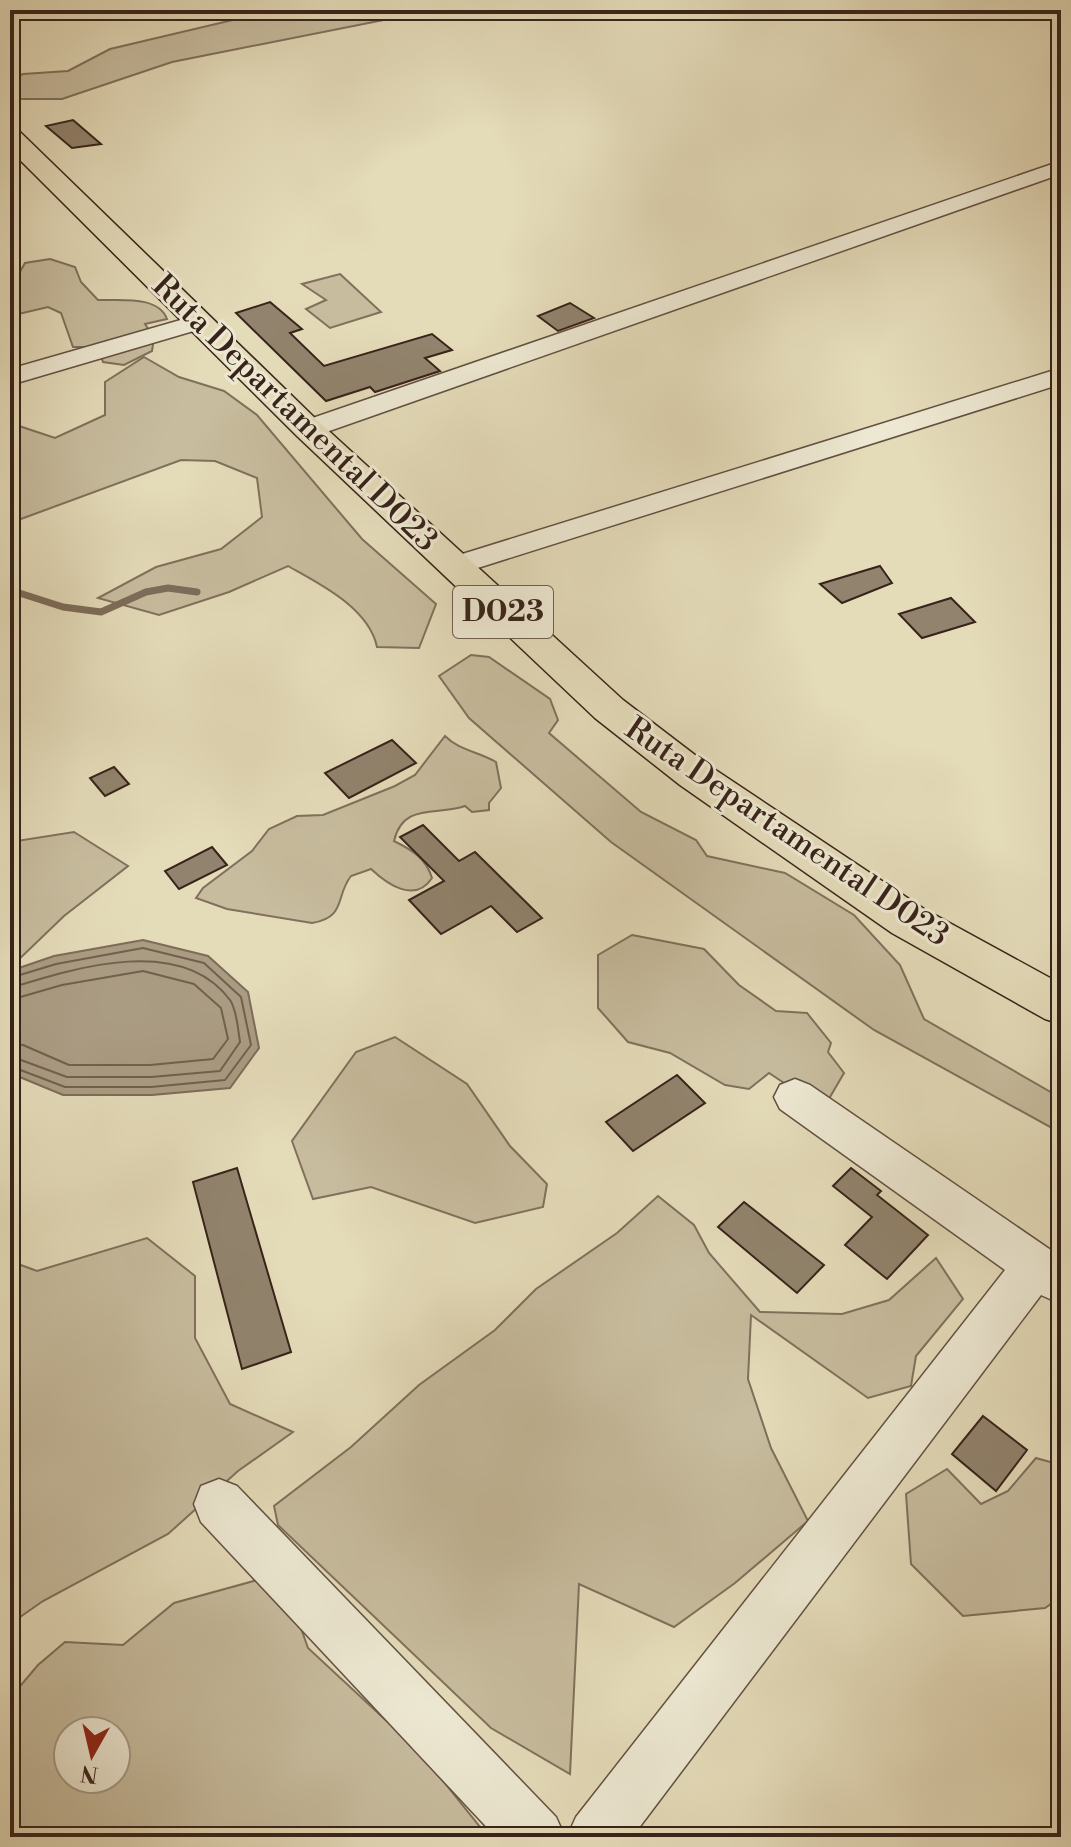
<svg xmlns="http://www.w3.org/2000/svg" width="1071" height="1847" viewBox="0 0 1071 1847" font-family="'Libre Bodoni',serif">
<rect width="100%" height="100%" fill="#e4dbb9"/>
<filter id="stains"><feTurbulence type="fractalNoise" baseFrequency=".0025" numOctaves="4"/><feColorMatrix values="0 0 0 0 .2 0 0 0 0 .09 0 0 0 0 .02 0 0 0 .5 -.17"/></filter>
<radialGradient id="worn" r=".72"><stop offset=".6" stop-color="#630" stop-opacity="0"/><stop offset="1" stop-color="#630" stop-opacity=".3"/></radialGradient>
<!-- green -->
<g fill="#c7bc9e" stroke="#80705c" stroke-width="2" fill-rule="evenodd">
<polygon points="265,10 434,10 172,62 62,99 10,99 10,80 23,74 68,71 110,49 258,14"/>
<path d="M50,259L75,267L81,282L98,300C120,301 158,295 167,319L145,324L154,338L152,351L124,365L103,362L98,347H73L61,313L48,307L10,316V279L17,277L25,263Z"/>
<polygon points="340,274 381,312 330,328 306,309 326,300 302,284"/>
<path d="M144,357L179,377L224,391L257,415L362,539L436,604L419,648L377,647C369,608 320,584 288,566L229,592L159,615L98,598L156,567L221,549L262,517L257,478L215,461L181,460L10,523V423L55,438L105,415V382Z"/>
<polygon points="471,655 489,657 550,699 558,720 549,733 641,812 696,840 707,856 785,873 854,915 900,965 924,1019 1061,1098 1061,1133 874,1030 611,842 469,718 439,676"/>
<path d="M445,736C460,751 477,751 496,762L501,788L489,803V810L472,812L465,806C437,816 403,802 394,841C412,850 426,858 432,878C415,904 387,884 371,869L351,876C335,896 347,917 312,923L227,909L196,898L203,888L252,851L269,829L297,816L323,815L395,786L415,775Z"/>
<polygon points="74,832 128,866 64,916 10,968 10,842"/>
<polygon points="632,935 704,949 739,985 776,1011 807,1013 831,1043 828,1052 844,1073 823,1109 769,1073 749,1089 725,1085 670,1053 628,1042 598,1008 598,955"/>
<polygon points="395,1037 467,1084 510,1146 547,1184 543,1207 475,1223 371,1187 313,1199 292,1141 356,1052"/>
<polygon points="658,1196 694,1225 709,1253 760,1312 842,1314 889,1300 936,1258 963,1299 916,1356 911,1386 868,1398 751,1315 748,1379 771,1448 808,1521 735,1583 674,1627 579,1584 570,1774 491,1728 278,1525 274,1506 351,1447 419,1385 495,1330 536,1289 617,1233"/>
<polygon points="147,1238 195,1276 195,1338 230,1404 293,1432 238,1471 168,1534 43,1601 10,1624 10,1261 37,1271"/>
<polygon points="1036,1458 1061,1465 1061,1597 1045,1608 963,1616 911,1564 906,1494 947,1469 981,1504 1008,1491"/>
<path d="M261,1579L288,1592L308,1648L420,1752L488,1837H10V1698L38,1665L65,1642L123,1645L174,1603ZM68,1731H116V1779H68Z"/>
</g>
<!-- water -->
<polygon fill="#aa9c83" stroke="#7c6c59" stroke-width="2" points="143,940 208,956 248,992 259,1048 230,1088 152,1095 63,1095 10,1073 10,971 54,956"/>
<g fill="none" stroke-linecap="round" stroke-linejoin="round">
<!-- shore -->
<g stroke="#71604e" stroke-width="2">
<polyline points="10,978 56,964 143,948 204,963 241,997 251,1045 225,1080 151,1087 65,1087 10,1066"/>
<path d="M10,988C75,968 181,934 230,1000C237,1010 238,1030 240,1042L220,1071L151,1077H67L10,1056"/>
<polyline points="10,1000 62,985 143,971 194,984 221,1008 228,1039 213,1059 150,1065 69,1065 23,1045 10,1044"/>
</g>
<!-- stream -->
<polyline stroke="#7c6c59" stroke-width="7" points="10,590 63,607 101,612 146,592 168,588 197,592"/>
</g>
<!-- building -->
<g fill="#91836d" stroke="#38231a" stroke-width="2">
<polygon points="73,120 101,144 72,148 46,126"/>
<polygon points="270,302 302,329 290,333 324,366 432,334 452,350 425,358 440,371 375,392 370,387 326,401 236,313"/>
<polygon points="570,303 594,318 558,331 538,316"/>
<polygon points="880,566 892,583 842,603 820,584"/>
<polygon points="951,598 975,622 922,638 899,614"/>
<polygon points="392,740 416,763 349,798 325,773"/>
<polygon points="114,767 129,784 105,796 90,778"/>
<polygon points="423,825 459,861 475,852 542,918 517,932 491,906 441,934 409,900 444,881 400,837"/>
<polygon points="212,847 227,865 179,889 165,871"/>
<polygon points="677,1075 705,1103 633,1151 606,1122"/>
<polygon points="237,1168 291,1352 242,1369 193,1182"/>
<polygon points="851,1168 881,1191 877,1195 928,1235 887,1279 845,1245 872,1217 833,1186"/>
<polygon points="744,1202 824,1265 797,1293 718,1227"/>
<polygon points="983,1416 1027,1450 996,1491 952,1454"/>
</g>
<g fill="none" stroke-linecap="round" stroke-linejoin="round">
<defs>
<g id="minor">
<polygon points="1061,161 1061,174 318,435 298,435 294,429 298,423"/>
<polygon points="198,315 207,317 210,322 207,327 10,385 10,369"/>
<polygon points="1061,368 1061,384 465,572 454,575 443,572 439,566 443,560"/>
<polygon points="795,1079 810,1085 1061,1257 1061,1304 1041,1295 632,1837 567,1837 576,1817 1005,1270 780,1109 774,1097 780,1085"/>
<polygon points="219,1479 237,1486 556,1817 565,1837 496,1837 201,1522 194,1504 201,1486"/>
</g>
<polygon id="major" points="10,129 19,131 319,422 623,700 708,765 924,909 1061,984 1061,1024 1045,1019 892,933 680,785 595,718 297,436 10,150"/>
</defs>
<!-- minor casing -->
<use href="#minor" stroke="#635142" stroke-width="3"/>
<!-- major casing -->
<use href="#major" stroke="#38231a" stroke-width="3"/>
<!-- minor -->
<use href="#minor" fill="#ede8d2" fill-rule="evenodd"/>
<!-- major -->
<use href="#major" fill="#e4dbb9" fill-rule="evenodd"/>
</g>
<g text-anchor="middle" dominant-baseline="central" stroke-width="6" stroke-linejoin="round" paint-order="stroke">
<!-- shield labels -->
<rect fill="#ede8d2" stroke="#6e5e51" stroke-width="2" x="453" y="586" width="100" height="52" rx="6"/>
<g font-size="30" font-weight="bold" fill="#38231a">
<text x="503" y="612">D023</text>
</g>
<!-- street labels -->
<g font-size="32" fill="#38231a" stroke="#ede8d2">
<text transform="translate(295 413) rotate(44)">Ruta Departamental D023</text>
<text transform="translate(787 832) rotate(34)">Ruta Departamental D023</text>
</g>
</g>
<!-- margin -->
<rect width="1071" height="1847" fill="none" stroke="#e4dbb9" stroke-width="40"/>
<rect x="12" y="12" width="1047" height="1823" fill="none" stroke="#38231a" stroke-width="4"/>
<rect x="20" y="20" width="1031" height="1807" fill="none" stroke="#38231a" stroke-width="2"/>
<!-- north arrow -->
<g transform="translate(92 1755) rotate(188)"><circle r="38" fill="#ede8d2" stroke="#a59988" stroke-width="2"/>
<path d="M0-6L14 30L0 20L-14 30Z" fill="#8f2418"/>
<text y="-12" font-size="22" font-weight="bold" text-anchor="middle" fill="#38231a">N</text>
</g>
<rect width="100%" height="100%" filter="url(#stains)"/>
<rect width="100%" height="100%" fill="url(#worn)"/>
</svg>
